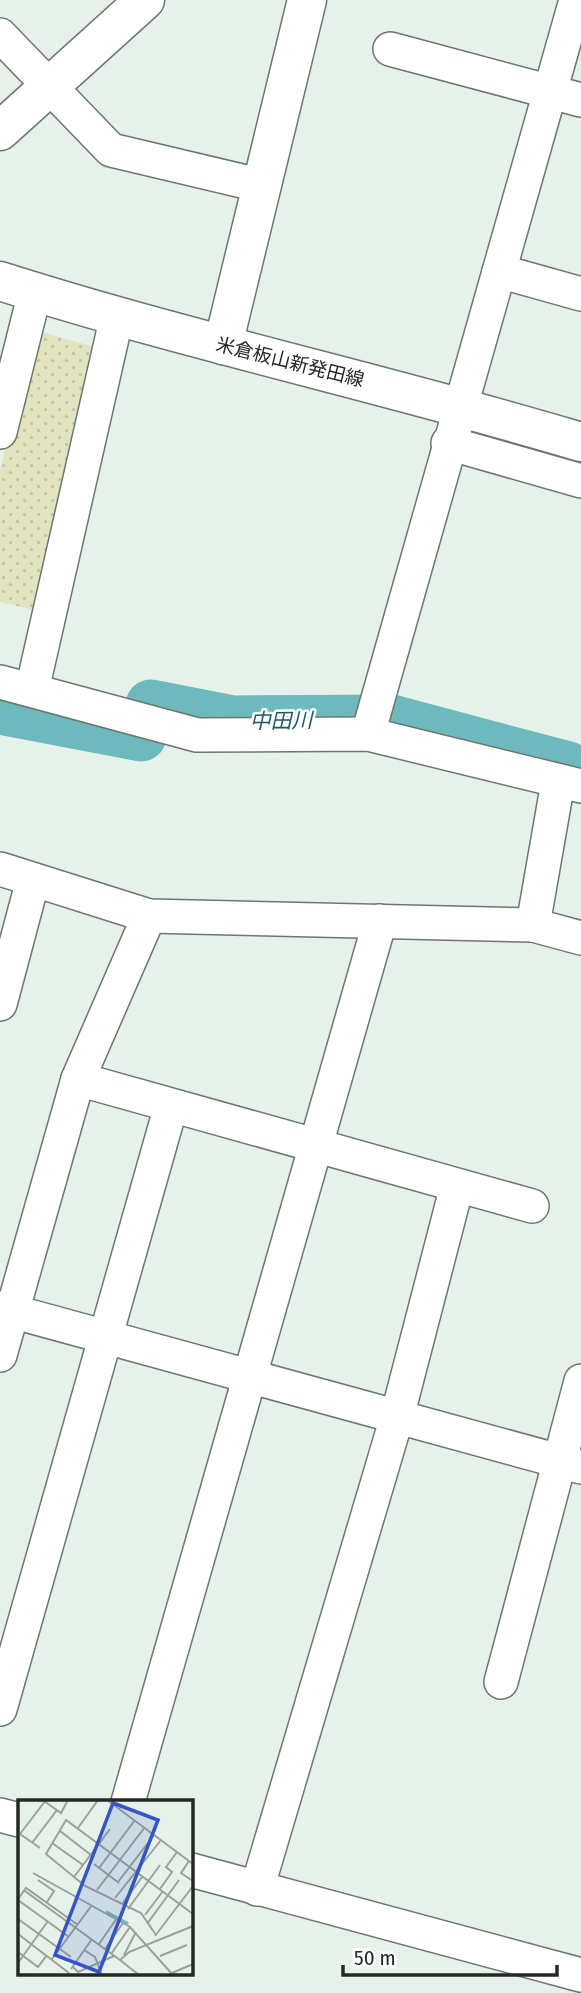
<svg xmlns="http://www.w3.org/2000/svg" width="581" height="1993" viewBox="0 0 581 1993" font-family="'Fira Sans Condensed','Noto Sans JP',sans-serif">
<defs>
<pattern id="park-dots" width="8" height="8" patternUnits="userSpaceOnUse" patternTransform="scale(1.75)"><rect width="8" height="8" fill="#e2e3bf"/><path d="M2 2h.1M6 6h.1" fill="none" stroke="#c2c3a4" stroke-width="1.8" stroke-linecap="round"/></pattern>
</defs>
<rect width="100%" height="100%" fill="#e6f2e9"/>
<!-- park -->
<polygon fill="url(#park-dots)" points="35,330 98,348 38,611 0,602 0,471"/>
<g fill="none" stroke-linecap="round" stroke-linejoin="round">
<!-- river -->
<polyline stroke="#6db9bd" stroke-width="51" points="0,709 141,736 151,705 233,721 391,720 568,767"/>
<defs>
<g id="minor">
<polyline points="0,35 111,150 263,186"/>
<polyline points="390,49 581,100"/>
<polyline points="499,271 581,294"/>
<polyline points="0,432 35,292"/>
<polyline points="448,443 581,481"/>
<polyline points="0,682 197,735 368,734 581,786"/>
<polyline points="32,690 117,316"/>
<polyline points="368,734 576,0"/>
<polyline points="0,869 149,916 533,925 581,938"/>
<polyline points="533,925 558,782"/>
<polyline points="0,1004 33,880"/>
<polyline points="78,1079 532,1206"/>
<polyline points="0,1308 581,1467"/>
<polyline points="0,1355 78,1079 149,916"/>
<polyline points="501,1682 581,1381"/>
<polyline points="0,1709 171,1106"/>
<polyline points="128,1802 380,921"/>
<polyline points="0,1815 19,1820"/>
<polyline points="191,1870 581,1975"/>
<polyline points="257,1889 397,1417 457,1186"/>
</g>
<g id="tertiary">
<polyline points="0,131 145,0"/>
<polyline points="223,345 307,0"/>
</g>
<path id="secondary" d="M0,281C192,342 388,384 581,442"/>
</defs>
<!-- minor casing -->
<use href="#minor" stroke="#6c776f" stroke-width="36"/>
<!-- tertiary casing -->
<use href="#tertiary" stroke="#6c776f" stroke-width="41"/>
<!-- secondary casing -->
<use href="#secondary" stroke="#6c776f" stroke-width="41"/>
<!-- minor -->
<use href="#minor" stroke="#fff" stroke-width="33"/>
<!-- tertiary -->
<use href="#tertiary" stroke="#fff" stroke-width="38"/>
<!-- secondary -->
<use href="#secondary" stroke="#fff" stroke-width="38"/>
</g>
<g text-anchor="middle" dominant-baseline="central" stroke-width="5" stroke-linejoin="round" paint-order="stroke">
<!-- street labels -->
<g font-size="19" fill="#242925" stroke="#fff">
<text transform="translate(290 362) rotate(14)">米倉板山新発田線</text>
</g>
<!-- water labels -->
<g font-size="21" font-style="italic" fill="#1a5c5f" stroke="#fff">
<text transform="translate(281 721) rotate(-1)">中田川</text>
</g>
</g>
<!-- overview -->
<g transform="translate(18 1800)">
<rect width="175" height="175" fill="#e6f2e9"/>
<path fill="none" stroke="#6db9bd" stroke-width="3.5" d="M88,112L110,124"/>
<path fill="none" stroke="#98a29b" stroke-width="2" d="M89,0L175,64M26,1L43,13L50,0M60,28L80,0M42,31L73,55M2,34L28,0M2,34L22,48M14,43L39,10M34,43L65,65M171,61L163,73L175,81M76,64L101,83M81,68L117,20M15,73L112,127L155,175M56,77L92,29M20,80L36,91L29,102M100,82L136,35M142,89L154,72L148,67L159,52M79,90L127,27M7,91L102,160L111,152L175,126M97,98L143,40M0,99L8,88L60,125M0,100L51,137M104,104L125,76M110,109L142,65M127,115L145,91M0,119L53,157M129,124L161,80M0,134L51,173M138,135L123,113L67,86L28,54L48,20L175,114M137,136L175,86M81,144L99,118M87,149L105,123M66,150L77,157L84,175M0,152L20,167L29,155M93,154L112,127M106,155L118,132M142,156L169,145M34,159L74,105M102,160L121,175M0,163L30,121M55,167L60,172L96,156M53,169L74,139M154,173L175,164"/>
<path fill="#3754c5" fill-opacity="0.15" stroke="#3754c5" stroke-width="3.5" d="M95,3L140,20L81,172L37,155Z"/>
<rect width="175" height="175" fill="none" stroke="#242925" stroke-width="3.5"/>
</g>
<!-- scale -->
<path d="M343 1965v10h214v-10" fill="none" stroke="#242925" stroke-width="3.5"/>
<text x="354" y="1965" font-size="21" fill="#242925" stroke="#ffffff" stroke-width="5" paint-order="stroke">50 m</text>
</svg>
